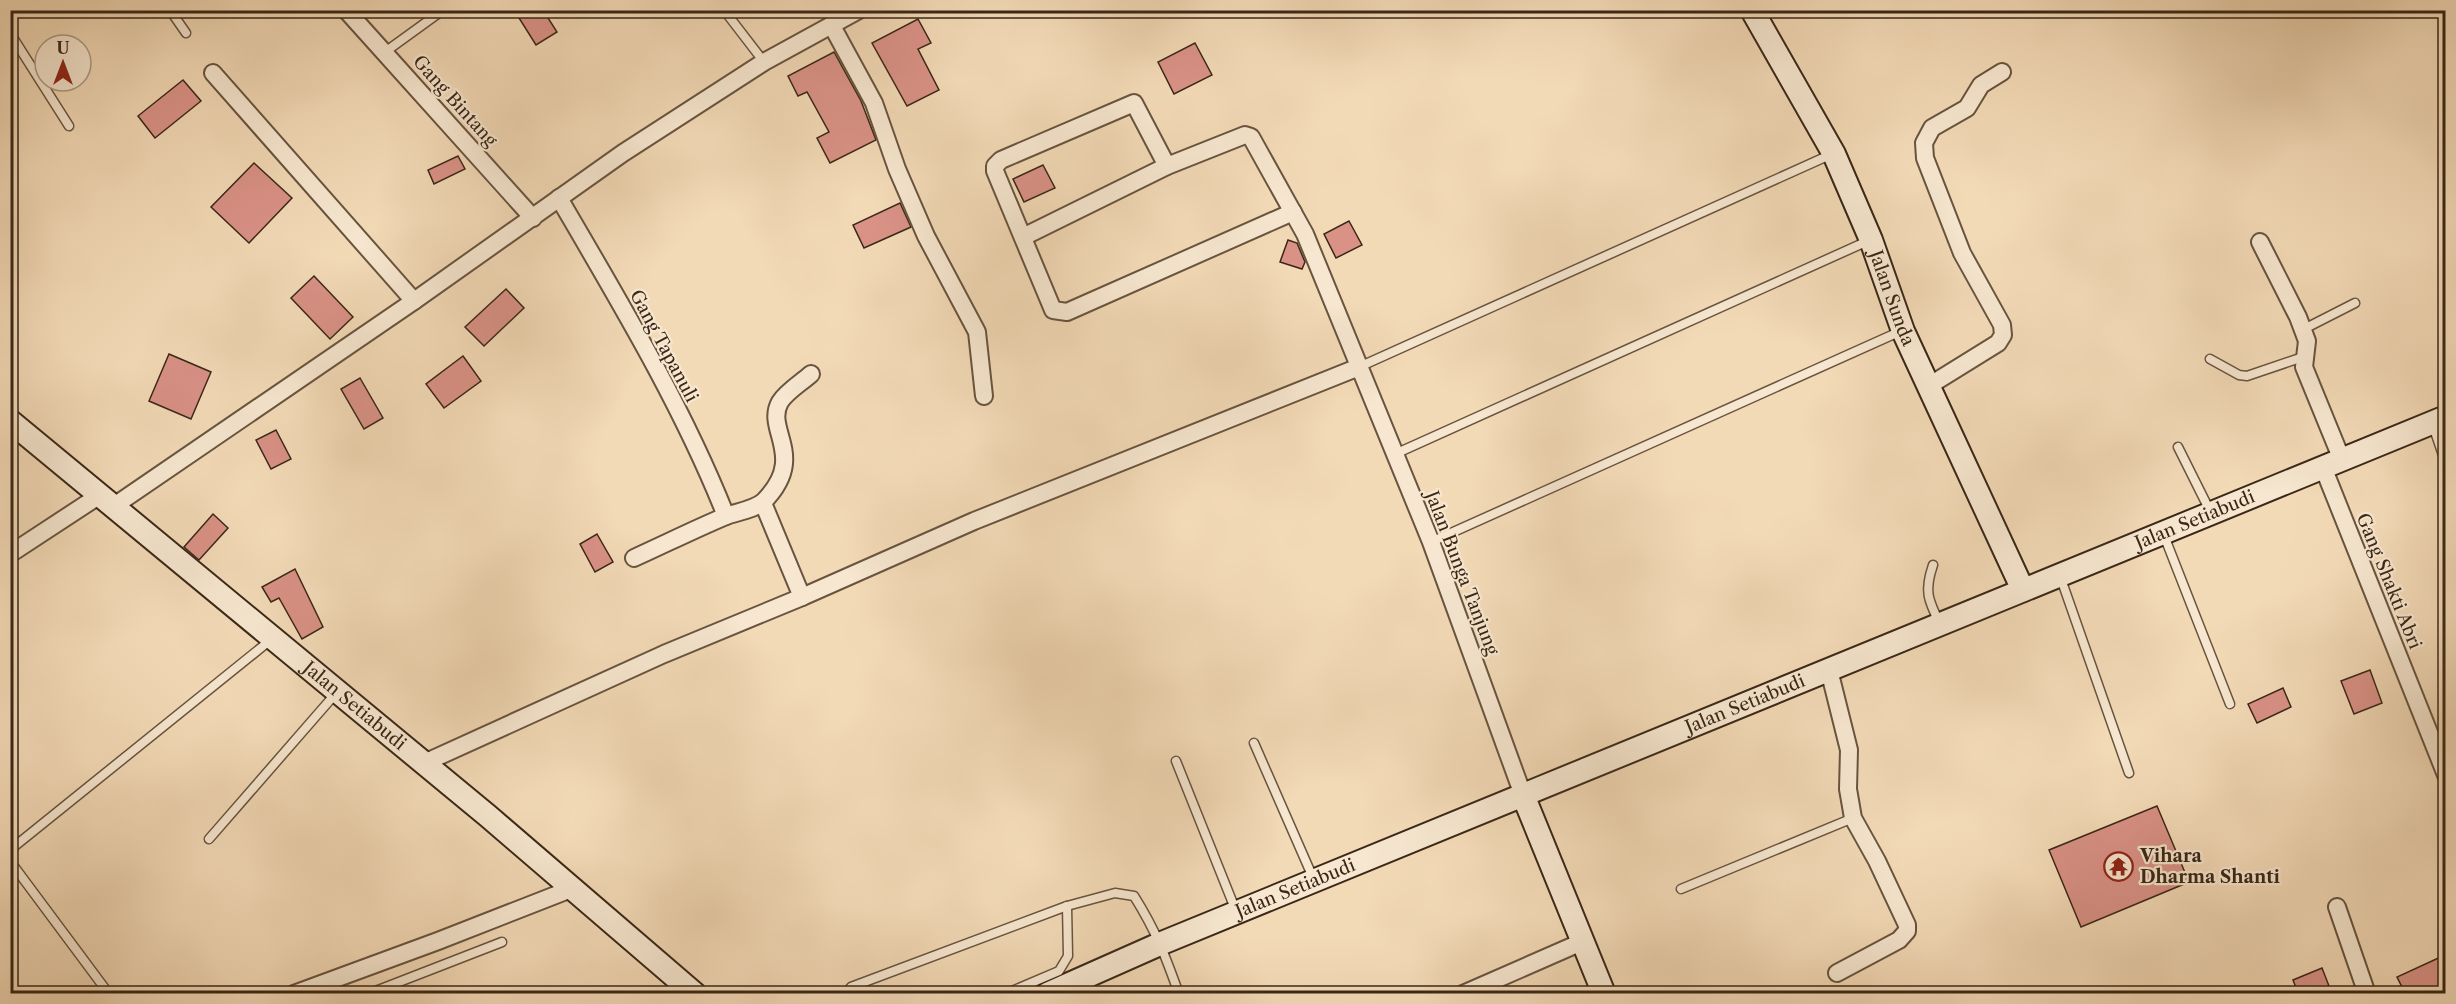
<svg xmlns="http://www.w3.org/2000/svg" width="2456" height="1004" viewBox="0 0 2456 1004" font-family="'Libre Caslon Text',serif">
<rect width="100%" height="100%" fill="#f3dab7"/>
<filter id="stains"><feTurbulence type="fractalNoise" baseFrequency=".00333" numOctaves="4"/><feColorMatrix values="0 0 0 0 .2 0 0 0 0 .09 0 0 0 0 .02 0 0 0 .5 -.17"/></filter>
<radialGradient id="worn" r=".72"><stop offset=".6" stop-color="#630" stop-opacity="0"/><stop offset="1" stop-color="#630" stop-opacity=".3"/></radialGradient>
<!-- building -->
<g fill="#da9287" stroke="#3a2717" stroke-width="1.5">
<polygon points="514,10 543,10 557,32 536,45"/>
<polygon points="918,19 931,43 918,49 939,90 907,106 872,43"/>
<polygon points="1195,43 1212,75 1174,94 1158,62"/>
<polygon points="834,52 861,101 876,140 830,163 817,138 829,132 807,92 798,96 788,76"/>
<polygon points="183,80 201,101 155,138 138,116"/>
<polygon points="458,156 465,169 434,184 428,170"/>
<polygon points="254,163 292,198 249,243 211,207"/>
<polygon points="1043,165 1055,188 1024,202 1013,179"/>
<polygon points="900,203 911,227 864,248 853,225"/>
<polygon points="1349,221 1362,245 1336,258 1324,234"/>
<polygon points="1288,240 1297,243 1305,262 1302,269 1280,262"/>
<polygon points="314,276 353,317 330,339 291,298"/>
<polygon points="506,289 524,308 484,346 465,327"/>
<polygon points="169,354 211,372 191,419 149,401"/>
<polygon points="463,356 481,381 444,408 426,384"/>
<polygon points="360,378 383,418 364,429 341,389"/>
<polygon points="276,430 291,459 271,469 256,440"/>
<polygon points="213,514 228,528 199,560 184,547"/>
<polygon points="597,534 613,562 595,572 580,544"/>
<polygon points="295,569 323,627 302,639 279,598 271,602 262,587"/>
<polygon points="2370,670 2382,703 2354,714 2341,681"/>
<polygon points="2283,688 2291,707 2257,723 2248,704"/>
<polygon points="2157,806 2189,882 2081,927 2049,850"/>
<polygon points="2445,955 2445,985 2427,993 2405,993 2397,977"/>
<polygon points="2322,968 2329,986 2310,993 2298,993 2293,980"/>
</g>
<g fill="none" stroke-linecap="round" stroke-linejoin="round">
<defs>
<g id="lane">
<polyline points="170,10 186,33"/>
<polyline points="724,10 764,62"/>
<polyline points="10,33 69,126"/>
<polyline points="385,52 443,10"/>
<polyline points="2302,330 2355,303"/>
<polyline points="2210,359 2239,375 2247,376 2303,357"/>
<polyline points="1359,367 1832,154"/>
<polyline points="2432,423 2446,464"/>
<polyline points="2178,447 2211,513"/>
<polyline points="1395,454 1870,240"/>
<polyline points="2163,533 2230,704"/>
<polyline points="1431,542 1901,331"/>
<path d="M1933,565C1924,591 1928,600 1940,624"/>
<polyline points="2060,576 2129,773"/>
<polyline points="1254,743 1314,880"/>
<polyline points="1176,761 1236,911"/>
<polyline points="209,839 337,692"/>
<polyline points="10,850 273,638"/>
<polyline points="10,861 109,994"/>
<polyline points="1681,889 1853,818"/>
<polyline points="368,994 502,942"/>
<path d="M845,994L851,987L1067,906L1115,893L1134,896C1156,931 1165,955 1179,994"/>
<polyline points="1005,994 1059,971 1068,956 1067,906"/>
</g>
<g id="street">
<polyline points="346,10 533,218"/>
<polyline points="832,26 874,103 897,169 926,236 977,332 984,396"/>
<polyline points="213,73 414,301"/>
<polyline points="1167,166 1134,103 1001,160 995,166 995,171 1053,310 1067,312 1293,212"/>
<path d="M559,198C619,301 682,405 726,516"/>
<polyline points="1023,237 1167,166 1245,135 1251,137 1305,234 1431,542 1523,795"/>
<polyline points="2260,242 2298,317 2307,341 2304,367 2342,460"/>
<polyline points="1927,387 1998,343 2003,335 2002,325 1962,253 1925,158 1924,143 1932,128 1967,108 1981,85 2002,72"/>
<polyline points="2323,467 2446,775"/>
<polyline points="763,503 802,597"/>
<polyline points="114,506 414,301 623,153 764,62 859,10"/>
<polyline points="10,554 100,495"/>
<path d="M634,558C665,544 695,529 726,516C737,512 756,509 764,501C808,456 764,430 780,402C787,391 801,383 811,374"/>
<polyline points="1829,670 1849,750 1848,789 1853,818 1877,861 1907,925 1907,931 1899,940 1837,973"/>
<polyline points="424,763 664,654 802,597 974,521 1359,367"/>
<polyline points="2337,907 2367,994"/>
<polyline points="294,994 438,941 571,889"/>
<polyline points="1463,994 1584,941"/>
</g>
<g id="secondary">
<path id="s1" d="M1752,10L1834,154L1871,240L1903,331L2023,590"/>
<path id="s2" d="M10,421L488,816L695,994"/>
<polyline points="1523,795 1604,994"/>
<path id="s3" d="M1047,994L1162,943L2446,417"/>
</g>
</defs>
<!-- lane casing -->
<use href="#lane" stroke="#68543f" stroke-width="11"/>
<!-- street casing -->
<use href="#street" stroke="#68543f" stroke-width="20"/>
<!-- secondary casing -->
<use href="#secondary" stroke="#3a2717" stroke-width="26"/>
<!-- lane -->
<use href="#lane" stroke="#f7e7d0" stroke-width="8"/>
<!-- street -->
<use href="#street" stroke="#f7e7d0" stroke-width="16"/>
<!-- secondary -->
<use href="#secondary" stroke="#f7e7d0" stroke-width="22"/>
</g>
<!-- icons -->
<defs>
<symbol id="temple-ring" viewBox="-11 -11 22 22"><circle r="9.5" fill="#f7e7d0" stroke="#8f2418" stroke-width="1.5"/><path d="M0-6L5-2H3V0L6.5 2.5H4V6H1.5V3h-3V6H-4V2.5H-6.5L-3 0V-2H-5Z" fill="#8f2418"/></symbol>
</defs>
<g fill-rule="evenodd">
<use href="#temple-ring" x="2102" y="850" width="33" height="33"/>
</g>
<g text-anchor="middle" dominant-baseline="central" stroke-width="4.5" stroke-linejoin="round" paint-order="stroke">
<!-- street labels -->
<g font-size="18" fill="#3a2717" stroke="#f7e7d0">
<text transform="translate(455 101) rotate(48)">Gang Bintang</text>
<text stroke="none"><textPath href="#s1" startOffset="321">Jalan Sunda</textPath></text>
<text transform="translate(664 346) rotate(62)">Gang Tapanuli</text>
<text stroke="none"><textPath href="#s3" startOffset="1242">Jalan Setiabudi</textPath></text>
<text transform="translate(1462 573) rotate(69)">Jalan Bunga Tanjung</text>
<text transform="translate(2389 581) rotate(68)">Gang Shakti Abri</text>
<text stroke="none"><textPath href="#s3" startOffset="756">Jalan Setiabudi</textPath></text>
<text stroke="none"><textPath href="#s2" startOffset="447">Jalan Setiabudi</textPath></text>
<text stroke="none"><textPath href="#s3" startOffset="270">Jalan Setiabudi</textPath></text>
</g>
<!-- poi labels -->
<g font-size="18" font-weight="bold" fill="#3a2717" stroke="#f7e7d0" text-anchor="start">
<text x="2140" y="856">Vihara<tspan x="2140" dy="21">Dharma Shanti</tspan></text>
</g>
</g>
<!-- margin -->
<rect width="2456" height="1004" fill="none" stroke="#f3dab7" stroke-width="36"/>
<rect x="12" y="12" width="2432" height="980" fill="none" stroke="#3a2717" stroke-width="3"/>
<rect x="18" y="18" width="2420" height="968" fill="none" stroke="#3a2717" stroke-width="1.5"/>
<!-- north arrow -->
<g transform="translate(63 63)"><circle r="28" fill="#f7e7d0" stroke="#ab9a86" stroke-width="1.5"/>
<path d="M0-4.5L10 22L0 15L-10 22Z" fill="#8f2418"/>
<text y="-9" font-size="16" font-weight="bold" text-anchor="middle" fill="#3a2717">U</text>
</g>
<rect width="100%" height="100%" filter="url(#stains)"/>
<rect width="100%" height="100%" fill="url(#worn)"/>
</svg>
